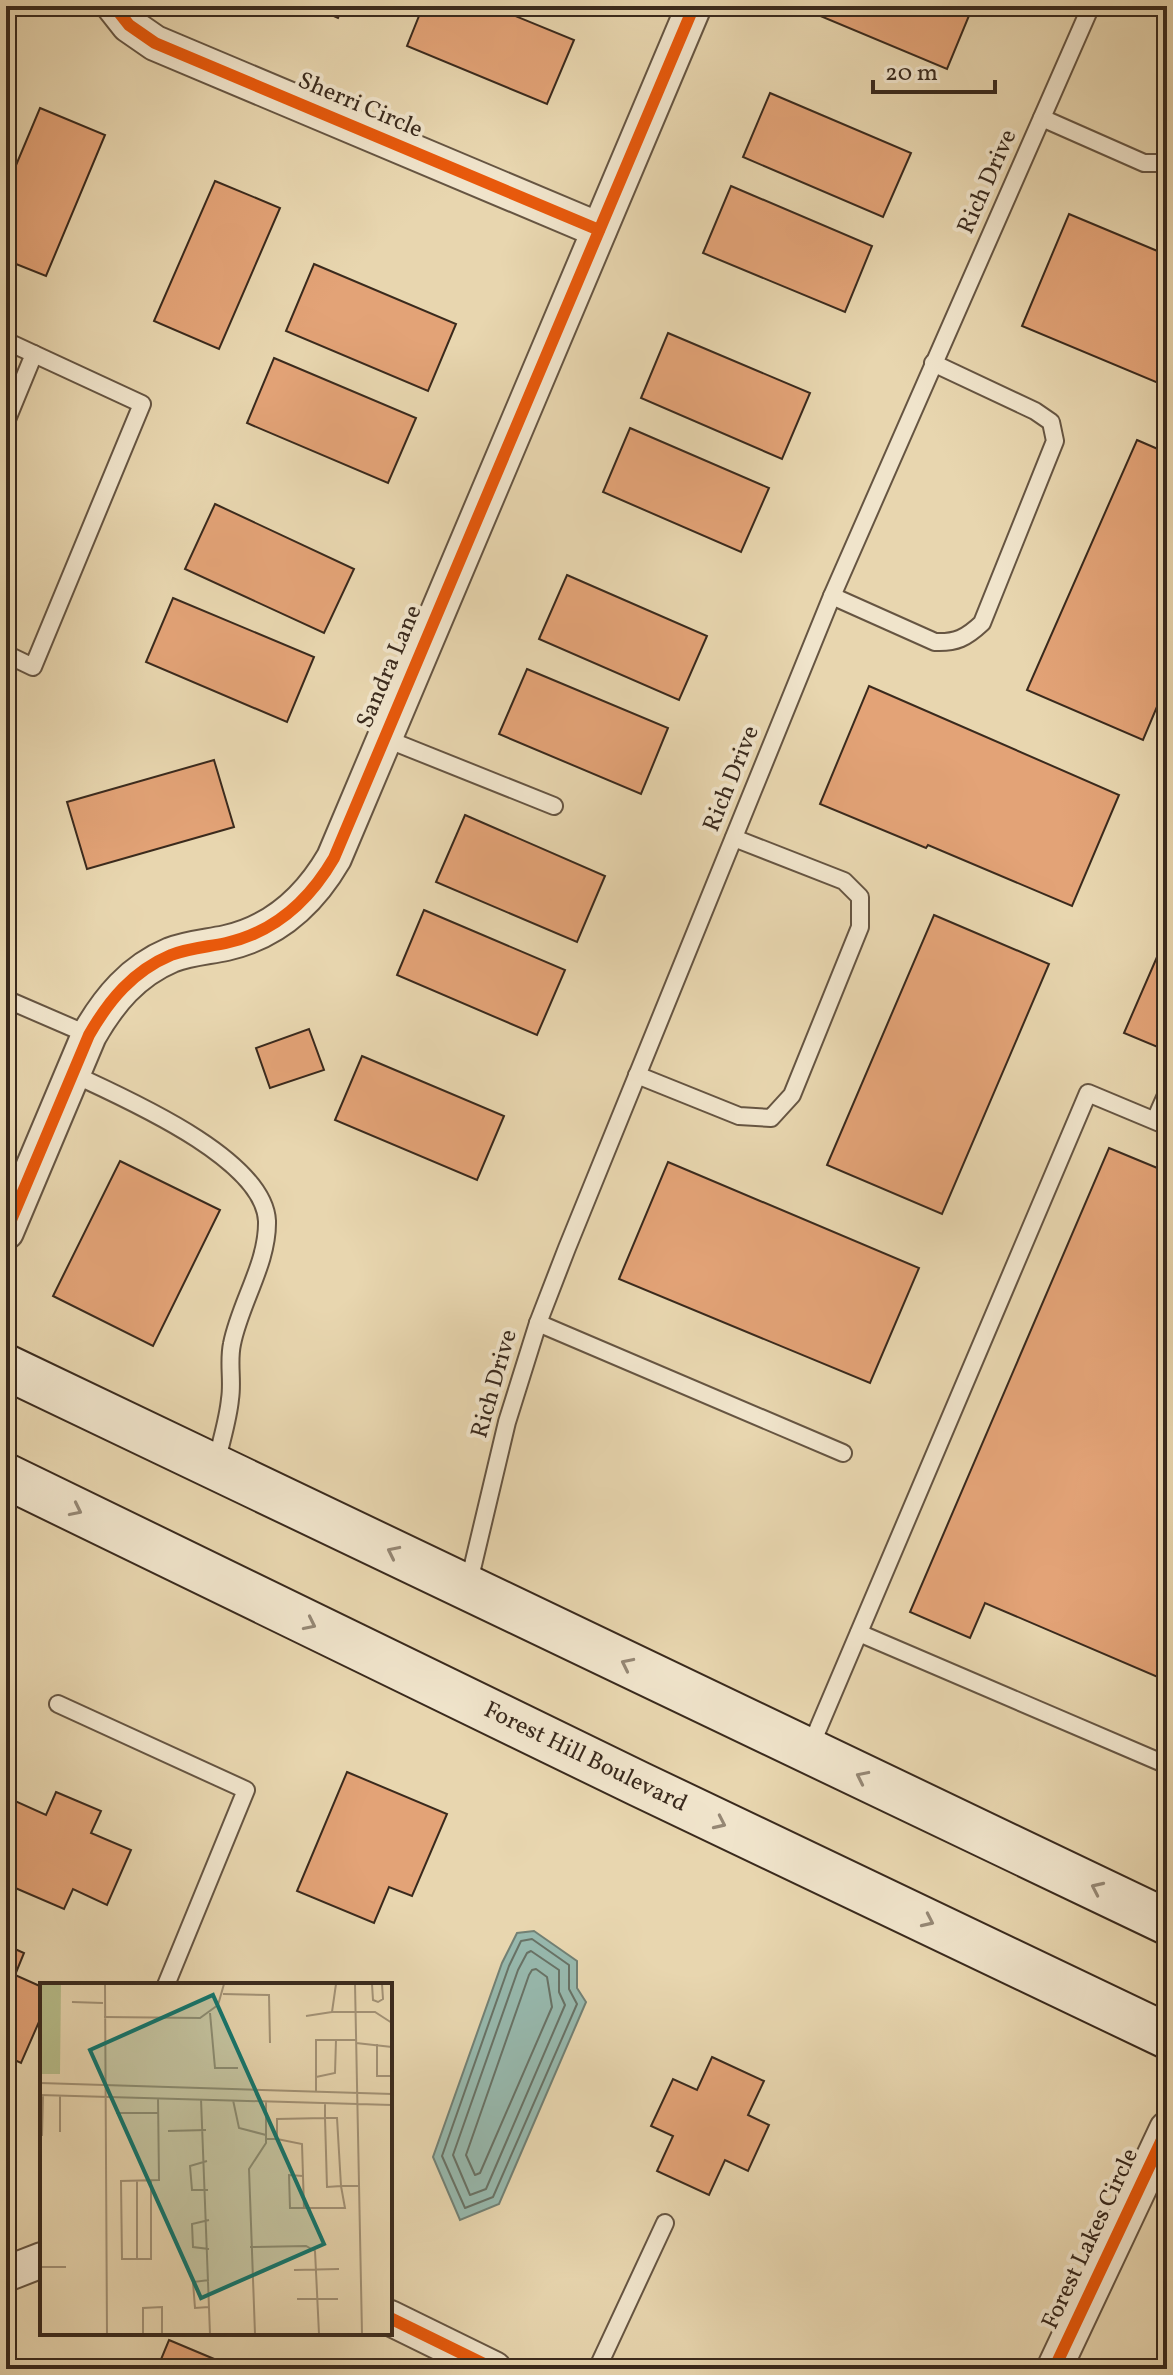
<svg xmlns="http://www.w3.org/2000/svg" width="1173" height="2375" viewBox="0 0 1173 2375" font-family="Vollkorn,serif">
<rect width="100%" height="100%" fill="#e8d6af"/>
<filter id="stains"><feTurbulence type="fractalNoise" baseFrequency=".0025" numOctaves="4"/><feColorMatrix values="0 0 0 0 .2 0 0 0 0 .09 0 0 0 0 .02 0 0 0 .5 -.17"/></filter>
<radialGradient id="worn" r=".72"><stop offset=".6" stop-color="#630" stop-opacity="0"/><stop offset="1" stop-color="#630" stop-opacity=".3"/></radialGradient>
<!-- water -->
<polygon fill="#97b9ae" stroke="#728074" stroke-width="2" points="534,1931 577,1961 577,1988 586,2002 499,2204 460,2220 433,2157 502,1963 517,1933"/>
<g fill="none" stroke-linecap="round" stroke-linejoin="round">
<!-- shore -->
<g stroke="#687266" stroke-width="2">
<polygon points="532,1939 569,1965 569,1989 577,2004 493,2197 465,2208 442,2156 509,1966 521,1941"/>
<polygon points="531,1951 559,1970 559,1992 565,2005 486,2189 470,2195 453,2155 518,1970 527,1953"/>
<polygon points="536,1969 547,1977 552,2007 480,2173 475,2175 466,2155 529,1975 532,1970"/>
</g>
</g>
<!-- building -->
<g fill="#e3a377" stroke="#3a2a1d" stroke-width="2">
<polygon points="311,6 343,6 338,18"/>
<polygon points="423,6 491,6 574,40 547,104 407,46"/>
<polygon points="808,6 973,6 947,69 806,10"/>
<polygon points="770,93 911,153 883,217 743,157"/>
<polygon points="40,108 105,135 46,276 6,260 6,189"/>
<polygon points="215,181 280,208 219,349 154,321"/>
<polygon points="731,186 872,246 845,312 703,253"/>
<polygon points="1069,214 1167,255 1167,390 1160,387 1161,384 1022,326"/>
<polygon points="314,264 456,324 428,391 286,331"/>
<polygon points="668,333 810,393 782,459 641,398"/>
<polygon points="274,358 416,418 388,483 247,423"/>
<polygon points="630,428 769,488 741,552 603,492"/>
<polygon points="1137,440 1167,453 1167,683 1143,740 1027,690"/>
<polygon points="215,504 354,569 324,633 185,569"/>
<polygon points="567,575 707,636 679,700 539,639"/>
<polygon points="173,598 314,657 287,722 146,662"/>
<polygon points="527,669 668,728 641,794 499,734"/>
<polygon points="869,686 1119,795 1072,906 928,845 926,848 820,804"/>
<polygon points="214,760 234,827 87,869 67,802"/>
<polygon points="465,815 605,876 577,942 436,882"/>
<polygon points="424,910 565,970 537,1035 397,975"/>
<polygon points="934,915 1049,964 942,1214 827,1165"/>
<polygon points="1167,934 1167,1033 1160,1048 1124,1033"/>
<polygon points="309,1029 324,1070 270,1088 256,1048"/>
<polygon points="362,1056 504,1116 477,1180 335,1120"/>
<polygon points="1109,1148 1167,1172 1167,1681 985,1603 970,1638 910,1612"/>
<polygon points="120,1161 220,1210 153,1346 53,1296"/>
<polygon points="668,1162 919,1268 870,1383 619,1279"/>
<polygon points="347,1772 447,1814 412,1896 389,1887 374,1923 297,1891"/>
<polygon points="56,1792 101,1811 91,1833 131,1850 107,1905 73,1889 64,1909 6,1884 6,1816 13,1800 46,1815"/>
<polygon points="6,1945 24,1953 15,1975 42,1987 42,2015 21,2063 6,2056"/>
<polygon points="712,2057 764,2081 748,2115 769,2125 748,2171 725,2160 709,2195 657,2171 673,2136 651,2126 673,2079 697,2090"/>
<polygon points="169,2340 238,2369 157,2369"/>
</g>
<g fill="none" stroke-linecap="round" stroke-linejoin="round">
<defs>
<g id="service">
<polyline points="1042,118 1144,163 1167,163"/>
<polyline points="6,341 34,354 6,422"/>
<path d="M832,596L935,642C956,643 966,638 982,623L1055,441L1051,422L1035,411L933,363"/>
<polyline points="6,654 33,667 142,404 34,354"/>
<polyline points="384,738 554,806"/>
<polyline points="6,1003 8,1000 89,1035"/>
<path d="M73,1074C124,1098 264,1158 267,1221C268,1263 240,1303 232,1344C228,1362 233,1381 230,1399C228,1421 220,1444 216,1465"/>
<polyline points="637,1075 739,1116 771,1118 792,1095 860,927 860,897 844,881 734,838"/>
<polyline points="1155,1120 1167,1093"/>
<polyline points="538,1323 843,1453"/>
<polyline points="468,1586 507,1422 538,1323 567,1248 832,596 1091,6"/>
<polyline points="859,1633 1167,1765"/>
<polyline points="58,1704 246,1790 166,1985"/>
<polyline points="809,1750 1088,1093 1167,1126"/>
<polyline points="597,2369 665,2223"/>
</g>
<g id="minor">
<polyline points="114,6 129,25 155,43 599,230"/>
<path d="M6,1232L89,1035C109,1000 133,971 171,955C189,948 207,947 226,943C275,932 309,901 334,858L694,6"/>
<polyline points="6,2274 42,2260"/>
<polyline points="390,2318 494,2369"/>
<polyline points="1054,2369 1167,2129"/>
</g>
<g id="secondary">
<polyline points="6,1367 1167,1922"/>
<path id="s1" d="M6,1476L639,1784L1167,2036"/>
</g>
</defs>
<!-- service casing -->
<use href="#service" stroke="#665542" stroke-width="20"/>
<!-- minor casing -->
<use href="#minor" stroke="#665542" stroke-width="38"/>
<!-- secondary casing -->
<use href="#secondary" stroke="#3a2a1d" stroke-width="48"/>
<!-- service -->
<use href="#service" stroke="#f0e4cb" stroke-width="16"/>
<!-- minor -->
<use href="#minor" stroke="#f0e4cb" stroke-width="34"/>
<!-- secondary -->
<use href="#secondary" stroke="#f0e4cb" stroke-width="44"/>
<defs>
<g id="cycleway">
<polyline points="114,6 129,25 155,43 599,230"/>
<path d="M6,1232L89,1035C109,1000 133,971 171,955C189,948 207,947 226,943C275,932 309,901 334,858L694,6"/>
<polyline points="390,2318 494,2369"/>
<polyline points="1054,2369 1167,2129"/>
</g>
</defs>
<!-- cycleway casing -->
<use href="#cycleway" stroke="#f0e4cb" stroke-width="17"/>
<!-- cycleway -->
<use href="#cycleway" stroke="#e8590c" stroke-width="12"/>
</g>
<!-- one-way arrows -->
<defs><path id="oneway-chevron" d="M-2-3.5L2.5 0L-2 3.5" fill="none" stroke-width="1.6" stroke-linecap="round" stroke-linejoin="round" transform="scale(2)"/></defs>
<g stroke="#958774">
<use href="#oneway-chevron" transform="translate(76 1510) rotate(26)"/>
<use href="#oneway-chevron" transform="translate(393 1552) rotate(-154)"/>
<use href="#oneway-chevron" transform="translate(310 1624) rotate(26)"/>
<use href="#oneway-chevron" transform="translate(627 1664) rotate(-154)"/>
<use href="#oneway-chevron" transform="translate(862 1777) rotate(-154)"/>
<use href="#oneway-chevron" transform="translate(720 1823) rotate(25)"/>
<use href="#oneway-chevron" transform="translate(1097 1888) rotate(-155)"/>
<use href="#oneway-chevron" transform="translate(928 1921) rotate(25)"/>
</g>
<g text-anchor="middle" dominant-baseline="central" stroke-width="8" stroke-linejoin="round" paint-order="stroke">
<!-- street labels -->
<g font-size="24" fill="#3a2a1d" stroke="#f0e4cb">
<text transform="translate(360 106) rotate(23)">Sherri Circle</text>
<text transform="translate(988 182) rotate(-66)">Rich Drive</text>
<text transform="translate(390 667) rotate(-67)">Sandra Lane</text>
<text transform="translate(732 779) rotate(-68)">Rich Drive</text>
<text transform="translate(495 1384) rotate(-74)">Rich Drive</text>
<text stroke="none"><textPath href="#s1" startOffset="644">Forest Hill Boulevard</textPath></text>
<text transform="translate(1091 2239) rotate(-65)">Forest Lakes Circle</text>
</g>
</g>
<!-- overview -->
<g transform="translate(40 1983)">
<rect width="352" height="352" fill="#e8d6af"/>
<path d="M0,1H21L20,91H0Z" fill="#b7bd8a"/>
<path fill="none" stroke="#a29175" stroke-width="2" d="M65,1L67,351M296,1L292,29H335L352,40M315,1L322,351M332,1L333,17L338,19L343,16L342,1M183,11L229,12L230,60M32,19L63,20M170,30L175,85H198M266,33L292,29M64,34L160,35L178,22L184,1M316,60L352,64M337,61V93H352M276,94L295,90L296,57M0,100L352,111M276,108V57H316M0,112L352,122M161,116L170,351M193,117L199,145L226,152M76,130H118M128,148L166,147M20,149V112M2,153L3,112M226,156H237V136L285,135H297L301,203L287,204L285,135V120M237,156L262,161L264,225H305L301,203H319M167,178L150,183L152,207H168M263,193L249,192L250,225H264M97,197V276M111,197V276H82L81,198L119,197L118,115M169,237L152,241L153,264L169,266M210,264L266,263L275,268L279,351M0,284H26M254,287L299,286M257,316H298M169,324L155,325L153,299L169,297M103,351V325L122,324V351M215,351L209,186L226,160V118"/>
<path fill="#0f766e" fill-opacity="0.15" stroke="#0f766e" stroke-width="4" d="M173,12L284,261L161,315L50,67Z"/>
<rect width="352" height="352" fill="none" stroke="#3a2a1d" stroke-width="4"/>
</g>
<!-- margin -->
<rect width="1173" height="2375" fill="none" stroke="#e8d6af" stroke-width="32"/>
<rect x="8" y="8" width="1157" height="2359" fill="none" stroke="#3a2a1d" stroke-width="4"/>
<rect x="16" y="16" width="1141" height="2343" fill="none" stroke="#3a2a1d" stroke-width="2"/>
<!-- scale -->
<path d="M873 80v12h122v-12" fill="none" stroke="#3a2a1d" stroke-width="4"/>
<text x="885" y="80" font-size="24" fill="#3a2a1d" stroke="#f0e4cb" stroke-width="6" paint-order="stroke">20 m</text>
<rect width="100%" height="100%" filter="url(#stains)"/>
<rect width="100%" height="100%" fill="url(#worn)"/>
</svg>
